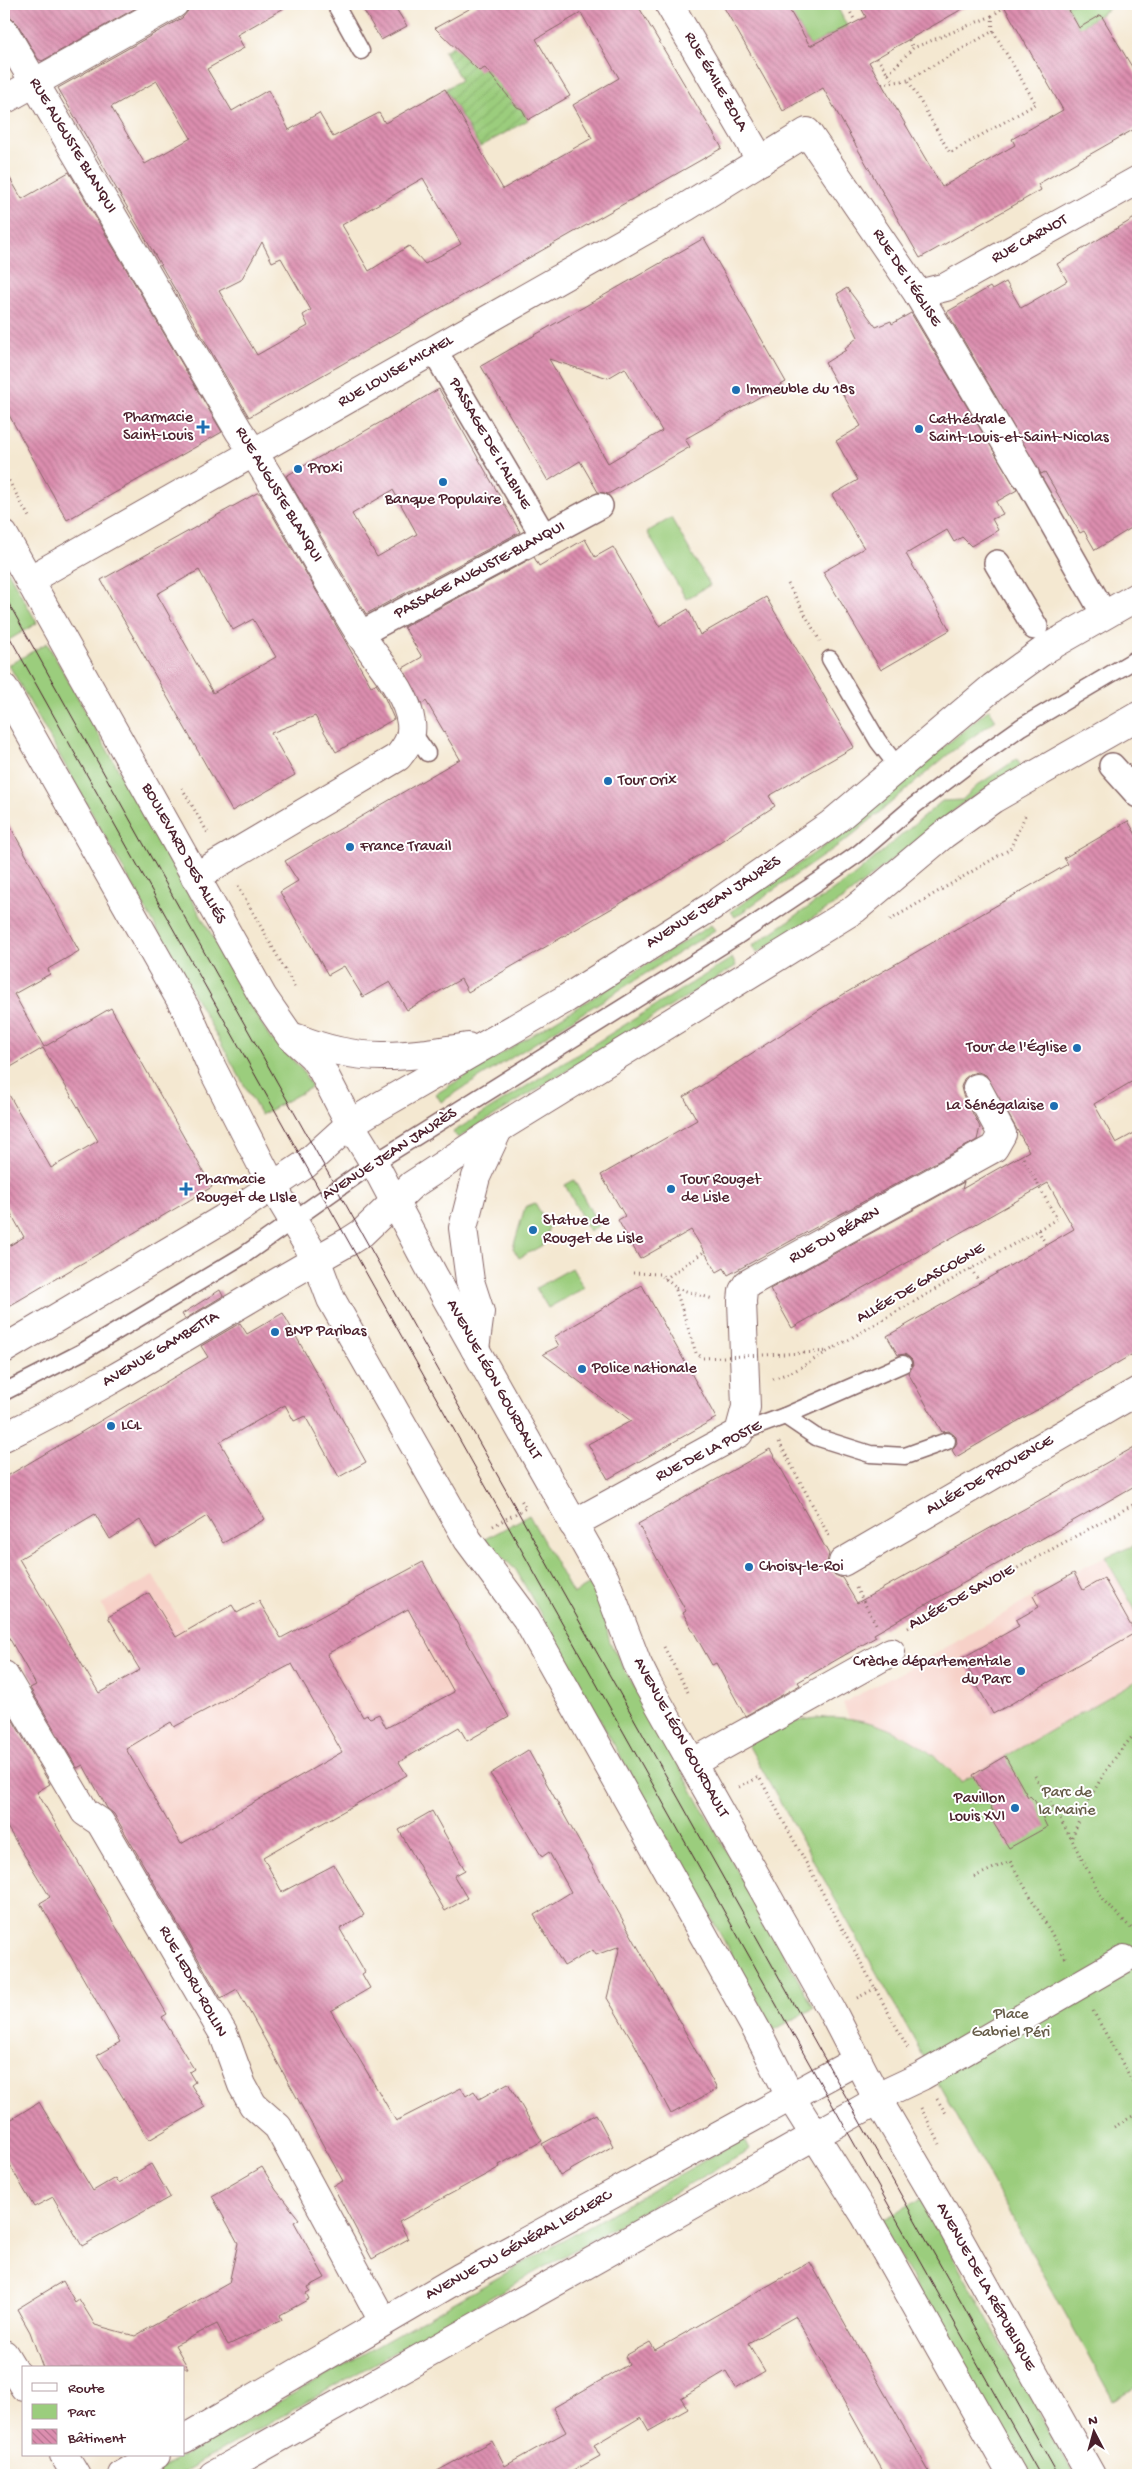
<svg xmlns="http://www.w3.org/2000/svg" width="1142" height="2479" viewBox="0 0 1142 2479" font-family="'Gochi Hand',sans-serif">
<defs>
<pattern id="garden-furrows" width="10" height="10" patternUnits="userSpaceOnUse" patternTransform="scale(1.25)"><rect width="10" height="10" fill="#9bcd7d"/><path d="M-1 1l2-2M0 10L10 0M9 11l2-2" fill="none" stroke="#87b06c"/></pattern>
<pattern id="building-back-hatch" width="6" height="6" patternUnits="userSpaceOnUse" patternTransform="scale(1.25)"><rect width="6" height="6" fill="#dc8eaf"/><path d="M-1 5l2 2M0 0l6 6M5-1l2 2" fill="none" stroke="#b4738f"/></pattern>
</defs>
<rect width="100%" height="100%" fill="#fff"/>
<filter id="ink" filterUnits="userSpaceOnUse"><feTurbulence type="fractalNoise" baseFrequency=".02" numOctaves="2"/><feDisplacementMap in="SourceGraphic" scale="10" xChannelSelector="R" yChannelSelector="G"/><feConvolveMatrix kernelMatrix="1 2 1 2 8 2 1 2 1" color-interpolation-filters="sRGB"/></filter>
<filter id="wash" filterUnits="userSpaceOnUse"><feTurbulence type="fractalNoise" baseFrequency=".0096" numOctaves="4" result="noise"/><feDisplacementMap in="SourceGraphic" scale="20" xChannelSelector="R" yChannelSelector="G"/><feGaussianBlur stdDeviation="1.12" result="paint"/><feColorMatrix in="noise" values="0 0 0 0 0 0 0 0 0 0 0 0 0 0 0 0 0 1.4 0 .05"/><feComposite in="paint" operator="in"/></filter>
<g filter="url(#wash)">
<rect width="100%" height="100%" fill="#f4e8d1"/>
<!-- built -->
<g fill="#f7d1c8">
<polygon points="1105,1557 1138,1615 1138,1680 961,1782 945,1764 908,1737 876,1724 850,1720 843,1703 921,1662 1074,1573"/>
<polygon points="153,1576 212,1675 385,1583 501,1703 160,1900 56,1719 139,1670 101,1604"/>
</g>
<!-- green -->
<g fill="#9bcd7d" stroke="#727654">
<polygon points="786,4 836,4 847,26 810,46"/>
<polygon points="1059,4 1116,4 1079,28 1066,5 1061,8"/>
<polygon points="671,518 710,585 686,599 647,532"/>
<polygon points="4,564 37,623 4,643"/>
<polygon points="47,643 271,1040 274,1040 302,1070 312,1087 261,1115 9,665"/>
<polygon points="989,709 996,720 951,752 849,838 735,917 730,912 837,837"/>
<polygon points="1017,759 1021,767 962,804 843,899 757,953 752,946 851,878 942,801 962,800 978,785"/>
<polygon points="711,925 715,930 441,1102 436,1094"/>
<polygon points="732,958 736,966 458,1138 453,1132"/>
<polygon points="574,1180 599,1226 589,1231 565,1185"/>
<polygon points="535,1203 549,1227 543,1245 519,1258 513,1248 525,1207"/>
<polygon points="572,1268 584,1288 548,1308 536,1288"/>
<polygon points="529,1515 573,1594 590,1584 601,1605 610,1643 814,2008 774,2030 516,1570 484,1540"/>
<polygon points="1138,1544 1138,1615 1105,1557"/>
<path d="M1138,1680V2385L1113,2400L906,2025L746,1741C762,1734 779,1726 796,1722C858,1705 921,1736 961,1782Z"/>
<polygon points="744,2138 750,2150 178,2475 150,2475"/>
<polygon points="921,2198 1073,2474 1071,2475 1023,2475 880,2222"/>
</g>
<!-- garden -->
<polygon fill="url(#garden-furrows)" stroke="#727654" points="527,4 529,4 535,15 483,68 496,74 514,100 511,103 522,109 528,120 480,147 445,89 461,80 444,51"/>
<g id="blocks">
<!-- building -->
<g fill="url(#building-back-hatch)" fill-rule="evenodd">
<polygon points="4,4 143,4 42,61 38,59 17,23 11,17 4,15"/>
<path d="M190,4H291L237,35L244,48L207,69L232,111L268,90L289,130L319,113L333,137L379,113L385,123L445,89L503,189L592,138L573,105L619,78L581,13L536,39L570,96L528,120L522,109L517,107L485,68L479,71L435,28L478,4H637L722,148L249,417L58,88L182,18L188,11ZM157,81L191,138L145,164L111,107ZM423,178L461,244L425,264L409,246L369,271L342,225ZM262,242L272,262L281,258L311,310L303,315L308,326L257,355L219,291L241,280Z"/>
<polygon points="360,4 393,4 407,26 381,40"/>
<polygon points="722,4 786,4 810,46 866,17 859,4 971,4 869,62 942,187 1015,145 1012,139 1063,110 1003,4 1063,4 1066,5 1079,28 1101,15 1138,77 1138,127 1038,184 1041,190 920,258 823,88 783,111"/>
<polygon points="4,168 22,199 69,172 222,432 67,520 4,406"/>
<polygon points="1138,216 1138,524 1095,550 1084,531 1080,533 1045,472 1041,474 947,312 990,287 992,290 1006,282 1021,308 1067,281 1057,264"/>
<path d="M704,238L786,382L685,439L690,447L608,494L598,492L580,461L548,481L481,366ZM549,359L608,378L625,368L662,431L608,463Z"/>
<polygon points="847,288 876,327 891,321 892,324 911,313 1017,490 996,502 1003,514 992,519 998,530 971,546 962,537 954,542 947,530 906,554 950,630 881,670 823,572 864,548 832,495 858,480 836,441 861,426 825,363 846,350 845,348 858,337 837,294"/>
<path d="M439,389L520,532L366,614L286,476ZM393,490L417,534L377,557L352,514Z"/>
<path d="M257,493H260L371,686L376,684L384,696L394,719L336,752L315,716L271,733L295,775L232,811L101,580ZM199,570L233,630L253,619L276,657L213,693L157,594Z"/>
<polygon points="585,539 595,557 613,547 659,626 688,609 700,635 766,597 854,747 769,796 775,806 664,878 468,992 461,979 407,1010 390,982 363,997 344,966 328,975 280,892 298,881 285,861 460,759 426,701 422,704 403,668 422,657 404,627 534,557 539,566"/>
<polygon points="4,815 79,951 48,969 50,974 14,994 44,1047 111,1008 212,1187 4,1309 4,1249 24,1237 4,1201 4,1086 51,1168 98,1141 43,1048 4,1071"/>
<polygon points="1128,821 1138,838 1138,1078 1094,1104 1116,1143 1138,1131 1138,1351 956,1457 952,1450 957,1443 956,1437 949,1431 942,1432 908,1373 913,1366 912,1360 905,1354 898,1355 887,1336 1074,1229 1048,1183 792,1328 770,1289 964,1182 962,1189 1029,1151 986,1075 978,1072 970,1074 964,1079 961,1087 963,1095 980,1127 977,1140 728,1275 724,1268 717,1272 691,1230 640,1259 618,1220 625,1216 601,1175 697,1120 684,1097 844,994 1068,864 1064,858"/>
<polygon points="642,1285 716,1418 608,1479 588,1444 631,1421 543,1354 559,1346 554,1337"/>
<polygon points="220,1290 223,1296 185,1319 182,1314"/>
<path d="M283,1313L366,1462L339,1477L305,1416L294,1421L285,1405L220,1442L265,1519L223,1543L207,1516L156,1547L140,1520L110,1539L95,1514L19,1559L99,1693L140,1670L108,1617L149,1593L176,1637L232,1605L237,1613L259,1601L281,1638L423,1562L509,1717L467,1741L459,1727L399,1762L407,1775L263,1857L282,1892L334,1865L364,1915L340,1929L365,1972L362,1974L370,1988L331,2011L396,2121L461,2088L466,2096L474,2091L479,2099L508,2083L542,2141L499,2165L500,2167L399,2222L408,2239L372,2259L333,2186L343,2181L237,1989L221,1998L114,1814L107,1808L83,1765L77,1768L30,1688L36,1685L4,1629V1478L208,1357L201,1346L240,1323L247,1334ZM408,1609L454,1692L386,1728L379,1714L370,1718L367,1715L363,1717L327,1654ZM292,1664L342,1752L181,1844L126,1749L171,1722L174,1727Z"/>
<polygon points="1138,1445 1138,1484 874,1634 876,1637 798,1682 800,1685 745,1716 716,1663 712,1665 683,1613 686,1611 638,1524 770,1449 829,1554 827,1562 829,1569 835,1575 842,1578 857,1603"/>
<polygon points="1074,1573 1083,1590 1104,1578 1135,1633 993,1714 962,1658 1019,1626 1016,1620 1039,1607 1033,1596"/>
<polygon points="4,1705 50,1784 37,1792 167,2014 162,2017 194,2069 189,2072 195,2082 191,2085 205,2107 149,2140 97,2055 120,2042 40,1903 50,1897 4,1822"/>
<polygon points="528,1750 717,2089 671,2114 634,2043 607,1998 620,1946 596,1955 593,1950 564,1966 534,1915 571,1892 549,1852 542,1857 505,1795 490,1774"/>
<polygon points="1005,1756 1028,1797 1030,1796 1035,1801 1047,1827 1009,1848 994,1824 992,1817 995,1815 973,1775"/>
<polygon points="432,1811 465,1870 454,1876 467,1898 445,1911 399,1830"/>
<polygon points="39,2102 93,2191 115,2178 118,2183 151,2164 170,2197 82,2246 53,2197 34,2207 4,2155 4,2124"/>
<polygon points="596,2114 613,2146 560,2176 542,2144"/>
<polygon points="262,2167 276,2190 299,2219 294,2222 325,2278 308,2287 310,2291 306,2293 309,2299 280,2315 282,2320 228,2345 217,2324 175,2345 188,2368 43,2368 30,2332 17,2309 63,2281 75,2302 79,2299 95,2325 135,2336 229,2283 238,2243 212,2196"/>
<polygon points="810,2262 931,2475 885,2475 796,2316 748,2343 765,2371 736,2388 726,2371 681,2398 688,2409 649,2431 641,2417 594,2445 600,2456 566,2475 430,2475 492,2441 505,2466 566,2432 553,2408 629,2364 625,2356 650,2342 655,2350"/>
</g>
</g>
</g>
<g filter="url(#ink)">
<use href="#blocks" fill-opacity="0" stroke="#866565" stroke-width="1"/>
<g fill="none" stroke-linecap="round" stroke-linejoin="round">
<defs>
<g id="service">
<polyline points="335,4 361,51"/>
<polyline points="830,659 878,741 898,767"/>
<polyline points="411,730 427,753"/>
<polyline points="4,1392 82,1352 244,1255 374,1163 734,938 819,881 859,853 915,805 973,761 1021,727 1138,658"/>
<polyline points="785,1416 816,1437 870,1454 905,1456 947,1441"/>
<polyline points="739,1433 785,1416 903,1364"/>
</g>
<g id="pedestrian">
<polyline points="434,350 544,537"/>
<polyline points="1025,475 1104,614"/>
<polyline points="997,563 1035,627"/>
<polyline points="360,634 600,506"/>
<polyline points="1112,766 1138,795"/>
</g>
<g id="minor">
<polyline points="669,4 761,161"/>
<path d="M4,31L239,431C284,496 318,568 360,634C377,661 407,691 411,723C413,737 406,747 398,757L195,877"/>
<polyline points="4,100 174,4"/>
<polyline points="918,294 946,287 1138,180"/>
<polyline points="29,580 686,207 807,132 918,294 1025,475"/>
<polyline points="573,1524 739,1433 746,1407 742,1301 743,1291 747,1284 994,1148 1002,1134 977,1088"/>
<polyline points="843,1562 1138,1391"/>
<polyline points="4,1675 85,1812 100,1822 223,2033 242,2085 253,2105 278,2127 383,2321"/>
<polyline points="692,1763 891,1652"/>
<polyline points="878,2100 890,2091 922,2076 1124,1959"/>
<polyline points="4,2354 24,2387"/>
<polyline points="64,2455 76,2475"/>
</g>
<g id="primary">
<polyline points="4,535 263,997 290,1036 313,1057 322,1070 350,1124 374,1163 435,1278 605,1579 637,1663 648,1685 832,2011 878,2100 941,2207 1091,2475"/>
<polyline points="4,688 188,1013 212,1068 273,1187 316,1259 331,1299 468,1540 526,1618 756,2029 790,2096 866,2217 1012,2475"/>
<path d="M297,1038C360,1064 404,1057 468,1047"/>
<polyline points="4,1349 223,1219 306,1164 350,1124 378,1107 567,998 714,905 831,824 993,687 1047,648 1138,596"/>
<polyline points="475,1349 480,1312 470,1281 463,1228 476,1177 498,1130"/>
<path d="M4,1437C123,1379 233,1305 348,1242L362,1233L412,1185L498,1129L855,909L943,835L993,799L1138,716"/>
<polyline points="184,2439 459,2278 858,2060"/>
<polyline points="122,2475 156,2455"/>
<polyline points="213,2475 878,2100"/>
</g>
</defs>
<!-- service casing -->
<use href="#service" stroke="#866565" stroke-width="19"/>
<!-- pedestrian casing -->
<use href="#pedestrian" stroke="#866565" stroke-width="28"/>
<!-- minor casing -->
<use href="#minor" stroke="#866565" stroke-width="30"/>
<!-- primary casing -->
<use href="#primary" stroke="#866565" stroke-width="30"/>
<!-- path -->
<g stroke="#866565" stroke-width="3" stroke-dasharray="1 4" stroke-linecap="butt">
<polyline points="846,4 855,21"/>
<polyline points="993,31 992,16 1004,7"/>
<polyline points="909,40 913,48"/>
<polyline points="877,58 894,82"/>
<polyline points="888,74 913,48 992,16"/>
<polyline points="882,84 908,80 993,31 1036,104 950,153 908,80"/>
<polyline points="4,472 29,517"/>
<polyline points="788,584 820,641"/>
<polyline points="182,788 209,835"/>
<polyline points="238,886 296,989"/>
<polyline points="890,920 1010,849 1025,816"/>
<polyline points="1038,1230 1046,1245"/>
<polyline points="971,1269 980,1283"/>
<polyline points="633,1273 660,1274 675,1287 696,1353 703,1358"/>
<polyline points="665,1279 705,1251"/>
<polyline points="676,1288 713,1299"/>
<polyline points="804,1353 827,1351"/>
<polyline points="773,1379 796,1370 1057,1219 1022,1156"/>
<polyline points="779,1442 829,1536"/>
<polyline points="493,1526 526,1508 521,1500"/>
<polyline points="856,1588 877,1626"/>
<polyline points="908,1628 1138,1502"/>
<polyline points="664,1647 689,1694"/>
<polyline points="1035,1776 1071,1838 1103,1900 1135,1932"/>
<polyline points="739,1787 759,1777 909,2050"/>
<path d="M1072,1837C1088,1799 1108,1761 1138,1731"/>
<polyline points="974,1877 1010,1861 1066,1959"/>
<polyline points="857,1998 876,1988"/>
<polyline points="1093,2011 1138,2091"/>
<polyline points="937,2099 947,2115"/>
<polyline points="921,2108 940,2144"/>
<polyline points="1114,2127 1138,2113"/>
</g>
<!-- service -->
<use href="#service" stroke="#fff" stroke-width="16"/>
<!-- pedestrian -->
<use href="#pedestrian" stroke="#fff" stroke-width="25"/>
<!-- minor -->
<use href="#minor" stroke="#fff" stroke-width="28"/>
<!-- primary -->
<use href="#primary" stroke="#fff" stroke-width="28"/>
<!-- tram -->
<g stroke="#4a1f2b" stroke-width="1">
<polyline points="4,595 1058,2475"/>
<polyline points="4,627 1040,2475"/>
</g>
<!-- path-bridge -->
<polyline stroke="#866565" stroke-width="3" stroke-dasharray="1 4" stroke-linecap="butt" points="703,1358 804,1353"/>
</g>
</g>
<!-- markers -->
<g fill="#1f6fb2" stroke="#fff" stroke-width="2">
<circle cx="736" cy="390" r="5"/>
<path d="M200.5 419.5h5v5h5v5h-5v5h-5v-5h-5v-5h5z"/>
<circle cx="919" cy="429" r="5"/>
<circle cx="298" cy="469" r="5"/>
<circle cx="443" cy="482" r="5"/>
<circle cx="608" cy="781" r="5"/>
<circle cx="350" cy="847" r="5"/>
<circle cx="1077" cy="1048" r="5"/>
<circle cx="1054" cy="1106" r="5"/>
<path d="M183.5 1181.5h5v5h5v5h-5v5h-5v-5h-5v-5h5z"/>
<circle cx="671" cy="1189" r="5"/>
<circle cx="533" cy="1230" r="5"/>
<circle cx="275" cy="1332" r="5"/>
<circle cx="582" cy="1369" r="5"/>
<circle cx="111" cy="1426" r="5"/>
<circle cx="749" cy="1567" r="5"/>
<circle cx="1021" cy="1671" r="5"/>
<circle cx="1015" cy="1808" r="5"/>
</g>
<g text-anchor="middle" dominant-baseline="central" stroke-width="4" stroke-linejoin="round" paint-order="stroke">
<!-- street labels -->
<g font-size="16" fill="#4a1f2b" stroke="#fff">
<text transform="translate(715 82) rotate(60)">RUE ÉMILE ZOLA</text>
<text transform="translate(72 146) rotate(59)">RUE AUGUSTE BLANQUI</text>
<text transform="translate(1030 240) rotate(-29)">RUE CARNOT</text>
<text transform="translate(906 278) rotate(57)">RUE DE L'ÉGLISE</text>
<text transform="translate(396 372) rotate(-30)">RUE LOUISE MICHEL</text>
<text transform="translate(489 444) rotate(60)">PASSAGE DE L'ALBINE</text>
<text transform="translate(278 495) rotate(59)">RUE AUGUSTE BLANQUI</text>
<text transform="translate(480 571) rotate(-28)">PASSAGE AUGUSTE-BLANQUI</text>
<text transform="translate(183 854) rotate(61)">BOULEVARD DES ALLIÉS</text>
<text transform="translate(714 903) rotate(-33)">AVENUE JEAN JAURÈS</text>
<text transform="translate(390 1155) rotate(-33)">AVENUE JEAN JAURÈS</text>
<text transform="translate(835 1236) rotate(-29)">RUE DU BÉARN</text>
<text transform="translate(921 1284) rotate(-30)">ALLÉE DE GASCOGNE</text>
<text transform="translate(161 1350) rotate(-31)">AVENUE GAMBETTA</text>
<text transform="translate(493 1380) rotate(61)">AVENUE LÉON GOURDAULT</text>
<text transform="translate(709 1452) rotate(-27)">RUE DE LA POSTE</text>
<text transform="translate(990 1476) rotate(-30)">ALLÉE DE PROVENCE</text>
<text transform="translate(962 1598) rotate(-29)">ALLÉE DE SAVOIE</text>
<text transform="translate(680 1738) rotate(61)">AVENUE LÉON GOURDAULT</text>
<text transform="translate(192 1982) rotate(61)">RUE LEDRU-ROLLIN</text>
<text transform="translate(519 2246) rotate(-29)">AVENUE DU GÉNÉRAL LECLERC</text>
<text transform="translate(985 2287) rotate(61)">AVENUE DE LA RÉPUBLIQUE</text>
</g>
<!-- poi labels -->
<g font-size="16" fill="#4a1f2b" stroke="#fff" text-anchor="start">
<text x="746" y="390">Immeuble du 18s</text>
<text x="193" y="418" text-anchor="end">Pharmacie<tspan x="193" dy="18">Saint-Louis</tspan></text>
<text x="929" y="420">Cathédrale<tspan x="929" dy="18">Saint-Louis-et-Saint-Nicolas</tspan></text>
<text x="308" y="469">Proxi</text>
<text x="443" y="500" text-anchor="middle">Banque Populaire</text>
<text x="618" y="781">Tour Orix</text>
<text x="360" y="847">France Travail</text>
<text x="1067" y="1048" text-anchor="end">Tour de l'Église</text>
<text x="1044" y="1106" text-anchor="end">La Sénégalaise</text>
<text x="196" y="1180">Pharmacie<tspan x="196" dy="18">Rouget de LIsle</tspan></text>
<text x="681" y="1180">Tour Rouget<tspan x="681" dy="18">de Lisle</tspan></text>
<text x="543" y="1221">Statue de<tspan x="543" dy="18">Rouget de Lisle</tspan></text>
<text x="285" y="1332">BNP Paribas</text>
<text x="592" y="1369">Police nationale</text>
<text x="121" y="1426">LCL</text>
<text x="759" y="1567">Choisy-le-Roi</text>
<text x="1011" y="1662" text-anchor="end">Crèche départementale<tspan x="1011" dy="18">du Parc</tspan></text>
<text x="1005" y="1799" text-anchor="end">Pavillon<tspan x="1005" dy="18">Louis XVI</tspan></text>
</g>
<!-- park labels -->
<g font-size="16" fill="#665c48" stroke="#fff">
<text x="1067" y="1793">Parc de<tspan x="1067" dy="18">la Mairie</tspan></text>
<text x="1011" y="2015">Place<tspan x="1011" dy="18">Gabriel Péri</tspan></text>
</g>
</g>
<!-- margin -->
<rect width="1142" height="2479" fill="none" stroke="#fff" stroke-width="20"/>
<!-- legend -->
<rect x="22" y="2366" width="162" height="90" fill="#ffffff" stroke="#b7a5aa"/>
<rect x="32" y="2383" width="25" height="8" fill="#ffffff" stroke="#b7a5aa"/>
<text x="68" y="2392" font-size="15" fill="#4a1f2b">Route</text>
<rect x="32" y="2404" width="25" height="15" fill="#9bcd7d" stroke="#b7a5aa"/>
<text x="68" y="2416" font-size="15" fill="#4a1f2b">Parc</text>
<rect x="32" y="2429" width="25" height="15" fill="url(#building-back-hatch)" stroke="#b7a5aa"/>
<text x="68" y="2442" font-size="15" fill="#4a1f2b">Bâtiment</text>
<!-- north arrow -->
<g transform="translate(1094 2432) rotate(354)" stroke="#ffffff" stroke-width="4" paint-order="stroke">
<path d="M0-4L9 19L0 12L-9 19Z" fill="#4a1f2b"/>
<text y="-8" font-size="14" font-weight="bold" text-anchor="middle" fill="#4a1f2b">N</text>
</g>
</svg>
